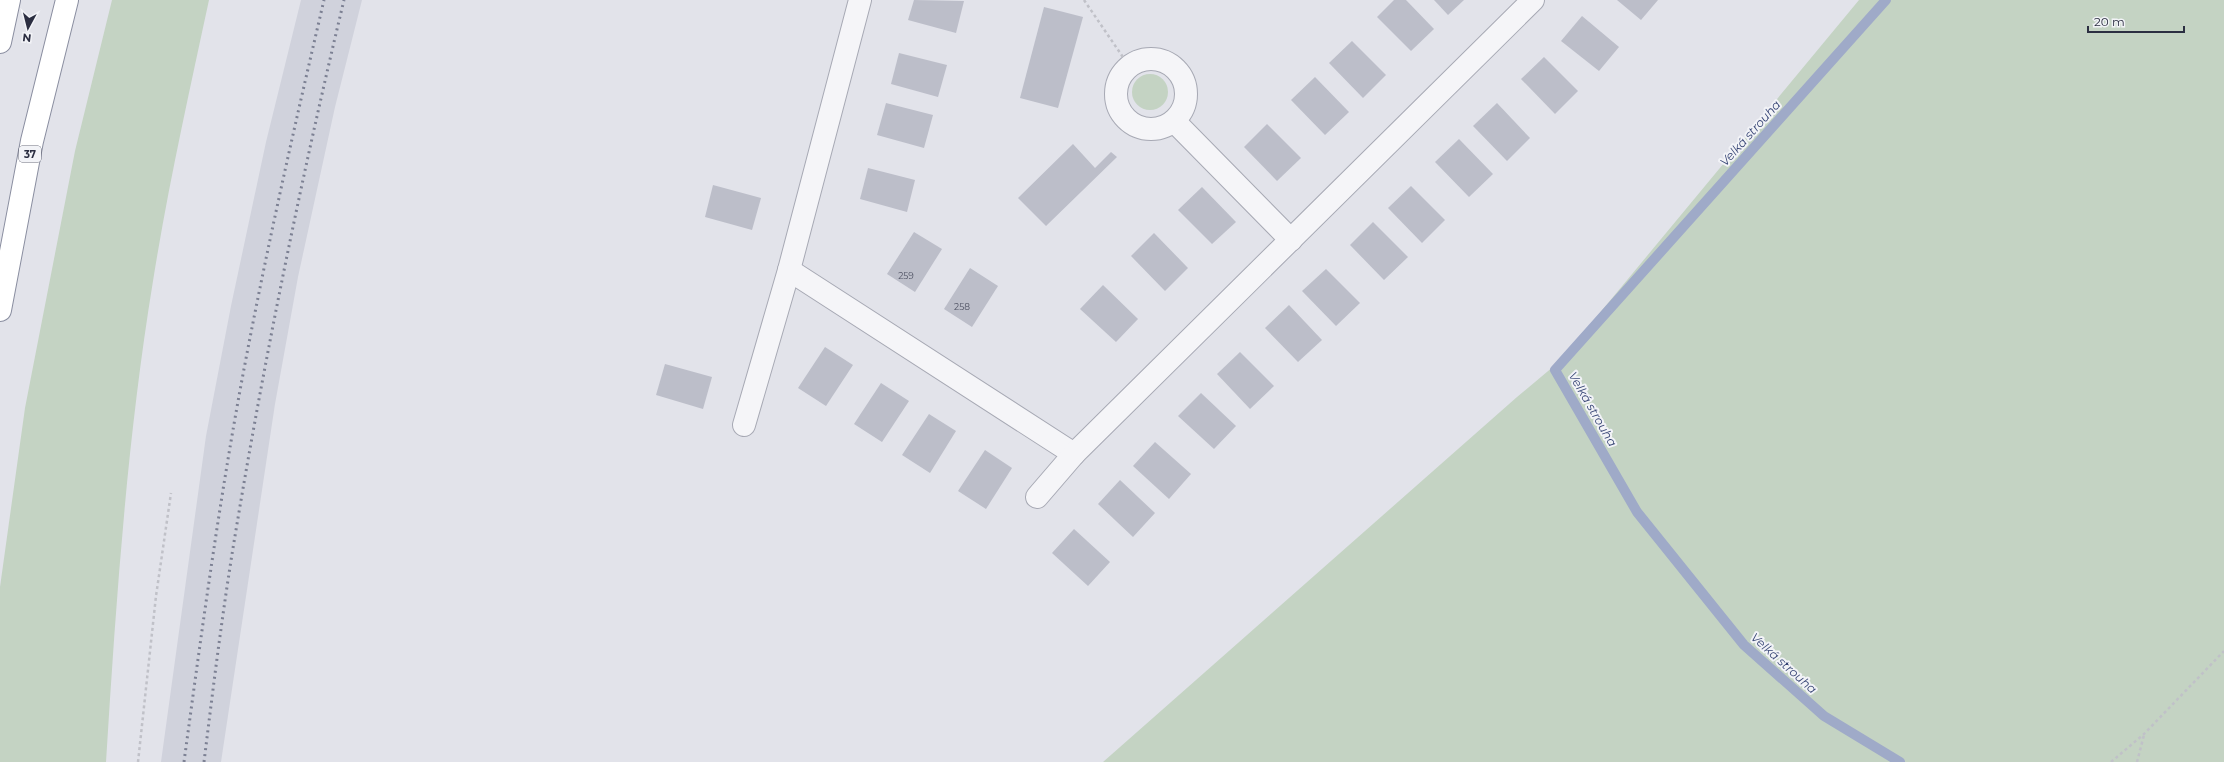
<svg xmlns="http://www.w3.org/2000/svg" width="2224" height="762" viewBox="0 0 2224 762" font-family="Montserrat,sans-serif">
<rect width="100%" height="100%" fill="#e2e3ea"/>
<!-- built -->
<polygon fill="#d0d2dc" points="301,0 362,0 335,107 298,277 275,404 221,762 161,762 206,436 231,306 266,142"/>
<!-- green -->
<g fill="#c4d3c3">
<path d="M112,0H209C189,93 168,187 153,281C127,440 116,601 106,762H0V587L25,408L75,151Z"/>
<polygon points="1859,0 2224,0 2224,762 1103,762 1517,397 1560,361"/>
<circle cx="1150" cy="92" r="18"/>
</g>
<g fill="none" stroke-linecap="round" stroke-linejoin="round">
<!-- stream -->
<polyline stroke="#9faac8" stroke-width="10" points="1886,0 1555,370 1637,512 1744,645 1824,716 1900,762"/>
</g>
<!-- building -->
<g fill="#bcbec9">
<polygon points="914,0 964,1 956,33 908,20"/>
<polygon points="1394,0 1406,0 1434,29 1411,51 1377,17"/>
<polygon points="1434,0 1464,0 1448,15"/>
<polygon points="1617,0 1658,0 1641,20"/>
<polygon points="1044,7 1083,17 1058,108 1020,98"/>
<polygon points="1582,16 1619,47 1599,71 1561,41"/>
<polygon points="1352,41 1386,75 1363,98 1329,63"/>
<polygon points="899,53 947,65 938,97 891,84"/>
<polygon points="1544,57 1578,91 1555,114 1521,79"/>
<polygon points="1315,77 1349,112 1325,135 1291,100"/>
<polygon points="886,103 933,115 924,148 877,135"/>
<polygon points="1497,103 1530,138 1507,161 1473,126"/>
<polygon points="1267,124 1301,158 1277,181 1244,147"/>
<polygon points="1459,139 1493,174 1469,197 1435,162"/>
<polygon points="1073,144 1095,168 1111,152 1117,157 1046,226 1018,198"/>
<polygon points="868,168 915,180 907,212 860,199"/>
<polygon points="713,185 761,198 752,230 705,217"/>
<polygon points="1411,186 1445,220 1422,243 1388,208"/>
<polygon points="1202,187 1236,222 1212,244 1178,210"/>
<polygon points="1373,222 1408,257 1384,280 1350,245"/>
<polygon points="914,232 942,249 915,292 887,274"/>
<polygon points="1154,233 1188,268 1165,291 1131,256"/>
<polygon points="970,268 998,286 972,327 944,309"/>
<polygon points="1326,269 1360,303 1336,326 1302,291"/>
<polygon points="1103,285 1138,319 1116,342 1080,309"/>
<polygon points="1289,305 1322,340 1298,362 1265,328"/>
<polygon points="825,347 853,365 826,406 798,388"/>
<polygon points="1240,352 1274,386 1250,409 1217,374"/>
<polygon points="665,364 712,377 703,409 656,395"/>
<polygon points="881,383 909,401 882,442 854,424"/>
<polygon points="1201,393 1236,426 1214,449 1178,416"/>
<polygon points="929,414 956,431 930,473 902,455"/>
<polygon points="1155,442 1191,474 1169,499 1133,466"/>
<polygon points="985,450 1012,468 986,509 958,491"/>
<polygon points="1120,480 1155,513 1133,537 1098,504"/>
<polygon points="1074,529 1110,562 1088,586 1052,553"/>
</g>
<g fill="none" stroke-linecap="round" stroke-linejoin="round">
<defs>
<g id="minor">
<circle cx="1151" cy="94" r="35"/>
<polyline points="1174,121 1291,240"/>
<polyline points="789,270 1074,454"/>
<polyline points="744,425 789,270 860,0"/>
<polyline points="1037,497 1074,454 1533,0"/>
</g>
<g id="trunk">
<polyline points="0,42 9,0"/>
<polyline points="0,310 32,141 67,0"/>
</g>
</defs>
<!-- minor casing -->
<use href="#minor" stroke="#a7a9b4" stroke-width="24"/>
<!-- trunk casing -->
<use href="#trunk" stroke="#8a8ea0" stroke-width="24"/>
<!-- path -->
<g stroke="#c0c1c8" stroke-width="2.5" stroke-dasharray="3 3" stroke-linecap="butt">
<polyline points="1084,0 1129,66"/>
<polyline points="138,762 156,596 171,493"/>
<polyline points="2111,762 2144,734 2224,651"/>
<polyline points="2137,762 2144,735"/>
</g>
<!-- minor -->
<use href="#minor" stroke="#f5f5f8" stroke-width="22"/>
<!-- trunk -->
<use href="#trunk" stroke="#fff" stroke-width="22"/>
<!-- rail -->
<g stroke="#7c8093" stroke-width="3" stroke-dasharray="2 4" stroke-linecap="butt">
<path d="M184,762C201,636 218,510 241,385C265,256 294,128 324,0"/>
<path d="M204,762C213,689 222,615 234,542C264,360 301,179 344,0"/>
</g>
</g>
<g text-anchor="middle" dominant-baseline="central" stroke-width="4" stroke-linejoin="round" paint-order="stroke">
<!-- number labels -->
<g font-size="9" fill="#4f5263">
<text x="906" y="275">259</text>
<text x="962" y="306">258</text>
</g>
<!-- shield labels -->
<rect fill="#f2f3f7" stroke="#676978" stroke-width="1" x="19" y="146" width="22" height="16" rx="3"/>
<g font-size="10" font-weight="bold" fill="#2b2e41">
<text x="30" y="154">37</text>
</g>
<!-- water labels -->
<g font-size="12" font-style="italic" fill="#364474" stroke="#f2f3f7">
<text transform="translate(1750 133) rotate(-48)">Velká strouha</text>
<text transform="translate(1593 409) rotate(60)">Velká strouha</text>
<text transform="translate(1784 663) rotate(42)">Velká strouha</text>
</g>
</g>
<!-- north arrow -->
<g transform="translate(28 28) rotate(187)" stroke="#f2f3f7" stroke-width="3" paint-order="stroke">
<path d="M0-3L7 15L0 10L-7 15Z" fill="#2b2e41"/>
<text y="-6" font-size="11" font-weight="bold" text-anchor="middle" fill="#2b2e41">N</text>
</g>
<!-- scale -->
<path d="M2088 26v6h96v-6" fill="none" stroke="#2b2e41" stroke-width="2"/>
<text x="2094" y="26" font-size="12" fill="#2b2e41" stroke="#f2f3f7" stroke-width="3" paint-order="stroke">20 m</text>
</svg>
